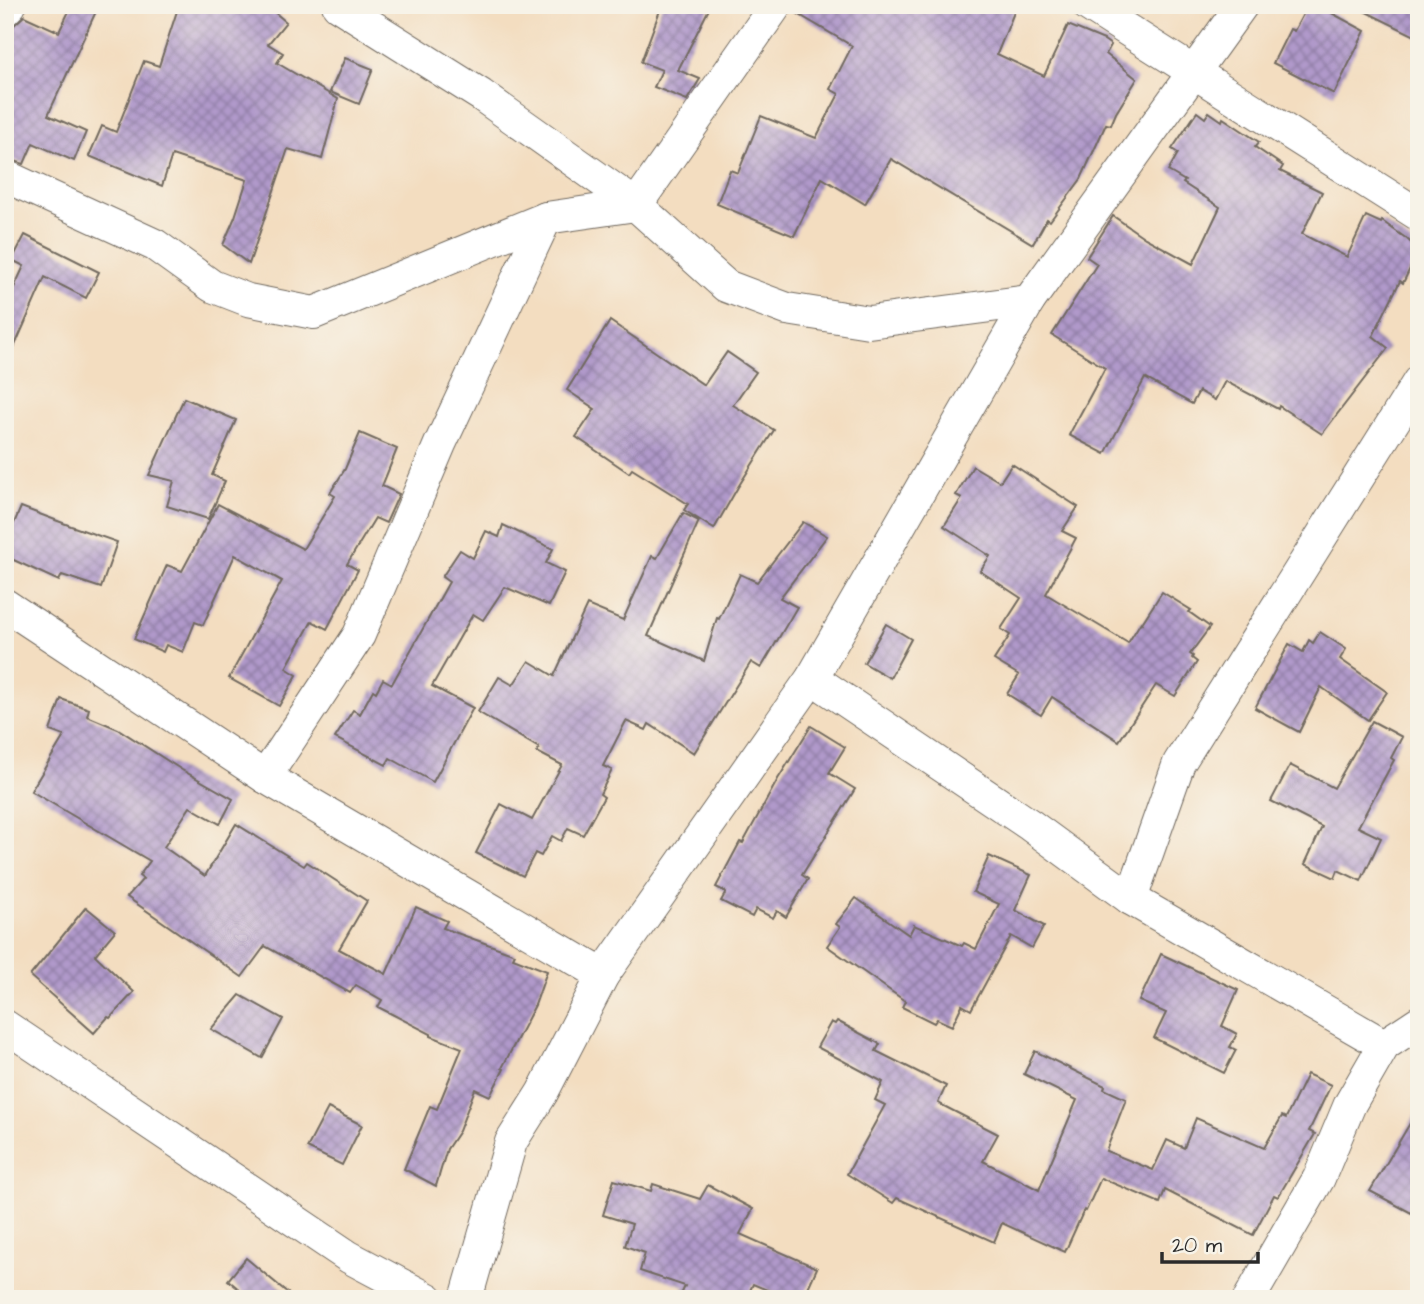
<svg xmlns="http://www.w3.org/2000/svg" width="1424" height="1304" viewBox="0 0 1424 1304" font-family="'Architects Daughter',sans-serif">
<defs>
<pattern id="building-cross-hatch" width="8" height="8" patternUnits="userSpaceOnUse" patternTransform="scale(1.75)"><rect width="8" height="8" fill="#b099ca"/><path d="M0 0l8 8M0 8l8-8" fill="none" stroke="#8f7da4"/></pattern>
</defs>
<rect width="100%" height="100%" fill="#f7f3e8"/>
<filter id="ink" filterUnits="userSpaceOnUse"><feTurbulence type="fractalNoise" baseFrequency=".0143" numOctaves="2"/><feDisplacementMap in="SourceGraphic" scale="14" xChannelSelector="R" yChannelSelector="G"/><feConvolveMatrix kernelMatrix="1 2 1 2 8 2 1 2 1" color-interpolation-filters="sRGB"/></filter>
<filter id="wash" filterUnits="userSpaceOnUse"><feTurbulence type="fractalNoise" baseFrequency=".00686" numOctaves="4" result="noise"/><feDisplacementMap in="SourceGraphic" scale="28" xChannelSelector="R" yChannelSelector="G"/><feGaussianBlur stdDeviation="1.57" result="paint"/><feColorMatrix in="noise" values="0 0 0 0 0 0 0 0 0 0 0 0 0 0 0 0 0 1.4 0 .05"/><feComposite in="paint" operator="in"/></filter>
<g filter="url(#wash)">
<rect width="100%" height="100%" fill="#f3ddc0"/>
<g id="blocks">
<!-- building -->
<g fill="url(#building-cross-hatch)">
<polygon points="72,5 99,5 48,115 86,132 74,161 33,143 24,164 5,158 5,47 14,25 24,16 59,32"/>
<polygon points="179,5 266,5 286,22 268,44 283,53 277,63 338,99 322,159 288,149 249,264 223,245 235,217 247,180 172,155 162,186 89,156 102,126 116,132 144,61 159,66"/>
<polygon points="662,5 711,5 678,70 700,79 687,100 654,87 662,70 641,62"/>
<polygon points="794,5 1017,5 997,54 1044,76 1068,25 1104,40 1111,45 1106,54 1137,79 1116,113 1111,125 1106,124 1081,179 1050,221 1047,219 1033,244 891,159 865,204 822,178 794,236 717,204 730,170 738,173 761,116 816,138 839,94 830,89 852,46 793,11"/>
<polygon points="1308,5 1317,5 1365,31 1334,94 1273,63 1290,29 1294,31"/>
<polygon points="1352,5 1419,5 1419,38"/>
<polygon points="345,58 373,69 359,104 330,92"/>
<polygon points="1197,112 1205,118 1209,112 1222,121 1223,118 1259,142 1255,147 1283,166 1280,171 1322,192 1302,234 1347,257 1366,216 1381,223 1382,221 1407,239 1419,250 1403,283 1400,281 1373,336 1388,348 1322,434 1279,406 1278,409 1225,381 1215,400 1199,391 1192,404 1145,378 1105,454 1069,435 1105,368 1052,335 1097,264 1087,257 1113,216 1145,238 1193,264 1220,207 1183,183 1185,181 1168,171 1178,153 1172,149"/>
<polygon points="25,235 99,272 86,298 45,277 5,368 5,307 24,266 12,260"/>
<polygon points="610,321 704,385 727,352 756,372 733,405 774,430 738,487 714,529 684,510 688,504 632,469 629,473 576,437 595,409 567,390"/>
<polygon points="184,398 236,420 212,475 225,481 208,519 167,506 174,481 149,475"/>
<polygon points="360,433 397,449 382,486 399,494 386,523 375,518 347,564 358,570 327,629 312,621 286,668 297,675 279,706 229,678 282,581 235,555 203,625 195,622 183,652 166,645 163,652 134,639 167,565 182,571 218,504 303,549 335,496 330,493 345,469"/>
<polygon points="1012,464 1078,507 1062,531 1076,538 1046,594 1128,643 1141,622 1142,623 1162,592 1191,610 1189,612 1210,627 1190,654 1193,656 1192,658 1197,662 1175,696 1156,685 1119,741 1052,697 1041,715 1007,694 1019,675 994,660 1010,635 1001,629 1021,598 980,571 990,556 944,526 962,498 956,495 973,466 1000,482"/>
<polygon points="21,507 71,526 117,542 101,588 62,575 59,581 5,556 5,544"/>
<polygon points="683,513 699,521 648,636 704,661 717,618 719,619 740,574 757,582 803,522 827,536 780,598 797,607 761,668 751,662 694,753 649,724 646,730 626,721 603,766 612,770 600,794 604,797 583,835 568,828 561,841 552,836 541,856 535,853 523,876 476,853 501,804 532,820 562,765 537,752 539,748 478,712 499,677 513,685 529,661 554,676 587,605 623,620 652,556 657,558"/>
<polygon points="503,525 553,549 546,563 565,572 549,606 505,587 483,620 473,614 432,686 473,708 433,782 390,758 386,765 335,738 353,710 360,714 373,690 376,692 383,679 392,684 449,582 442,577 460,550 473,558 486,531 499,537"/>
<polygon points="886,624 911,639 890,678 864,663"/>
<polygon points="1320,632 1346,649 1340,659 1387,692 1368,720 1321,687 1299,732 1255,708 1289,644 1303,652 1309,640 1313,643"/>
<polygon points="61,699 89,709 87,716 118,729 182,770 233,799 220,824 190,807 164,847 205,876 236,824 304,866 307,862 367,901 339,949 386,974 416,907 447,921 443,928 515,954 513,958 547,971 535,1005 502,1068 504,1069 490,1096 475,1089 459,1131 447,1149 436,1186 404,1169 430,1106 437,1109 462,1048 431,1036 431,1034 378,1007 382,1000 356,985 350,993 265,946 242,977 127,897 143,879 139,876 150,861 31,791 64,736 50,731"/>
<polygon points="1372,721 1402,737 1391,758 1394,760 1358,827 1381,838 1361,881 1338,870 1335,878 1305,864 1322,827 1271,801 1290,765 1334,788"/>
<polygon points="811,726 845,747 829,773 855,789 802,875 808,879 786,917 777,911 773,918 756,909 752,917 721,901 726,892 716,887 740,842 743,843 778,779"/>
<polygon points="989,856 1031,875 1015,910 1044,926 1032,948 1011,936 971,1010 962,1005 952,1026 937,1019 934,1023 902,1007 905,1001 827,946 840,927 836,924 856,898 909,935 914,925 962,946 964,943 976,949 999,904 973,892"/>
<polygon points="86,907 115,931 95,955 134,992 110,1018 108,1017 94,1033 30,976"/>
<polygon points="1161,954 1238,990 1222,1026 1237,1034 1230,1047 1236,1050 1224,1073 1154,1038 1166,1013 1139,1001"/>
<polygon points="240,995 283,1019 262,1058 211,1029"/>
<polygon points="837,1021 880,1044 876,1051 946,1086 938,1103 998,1134 983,1161 1039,1190 1077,1100 1024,1074 1035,1051 1105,1086 1104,1089 1126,1099 1106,1151 1153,1170 1167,1140 1184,1148 1196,1118 1264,1148 1282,1116 1286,1118 1307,1074 1331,1085 1309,1131 1315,1134 1278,1197 1274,1195 1253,1235 1165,1190 1160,1203 1101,1178 1086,1211 1084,1210 1065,1252 1002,1223 994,1242 897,1198 893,1203 847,1174 885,1105 875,1100 883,1082 817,1047 831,1022 835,1024"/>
<polygon points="328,1108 362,1125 342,1165 307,1148"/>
<polygon points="1419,1108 1419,1217 1370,1191"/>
<polygon points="614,1180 651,1191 653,1184 700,1199 708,1185 753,1209 740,1234 817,1268 803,1299 788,1299 753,1284 746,1299 679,1299 685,1286 640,1271 645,1253 625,1246 632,1224 603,1215"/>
<polygon points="246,1258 295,1299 251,1299 228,1280"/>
</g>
</g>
</g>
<g filter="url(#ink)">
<use href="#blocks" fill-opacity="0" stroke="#71695f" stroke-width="2"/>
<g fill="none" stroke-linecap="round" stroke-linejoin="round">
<defs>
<g id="minor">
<polyline points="338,5 481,95 636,205 726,286 787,309 869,322 1029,301"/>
<polyline points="1088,5 1419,215"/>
<polyline points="5,10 10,5"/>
<polyline points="5,176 155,245 212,286 248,300 314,313 546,218 636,205 776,5"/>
<polyline points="5,605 265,777 603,975"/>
<polyline points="812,678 1030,825 1131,899 1384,1045"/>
<polyline points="265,777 359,635 440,444 546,218"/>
<polyline points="1131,899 1179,763 1419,381"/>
<polyline points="5,1026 349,1257 428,1299"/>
<polyline points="466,1299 511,1142 542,1093 603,975 812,678 1029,301 1242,5"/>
<polyline points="1249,1299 1319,1178 1350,1104 1384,1045 1419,1022"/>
</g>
</defs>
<!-- minor casing -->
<use href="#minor" stroke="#71695f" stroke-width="34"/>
<!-- minor -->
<use href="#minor" stroke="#fff" stroke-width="32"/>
</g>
</g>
<!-- margin -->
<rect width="1424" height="1304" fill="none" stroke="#f7f3e8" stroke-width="28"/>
<!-- scale -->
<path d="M1162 1252v10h96v-10" fill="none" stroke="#2b2b2b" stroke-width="3.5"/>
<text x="1172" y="1252" font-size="21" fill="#2b2b2b" stroke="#f7f3e8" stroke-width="5" paint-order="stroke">20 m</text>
</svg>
